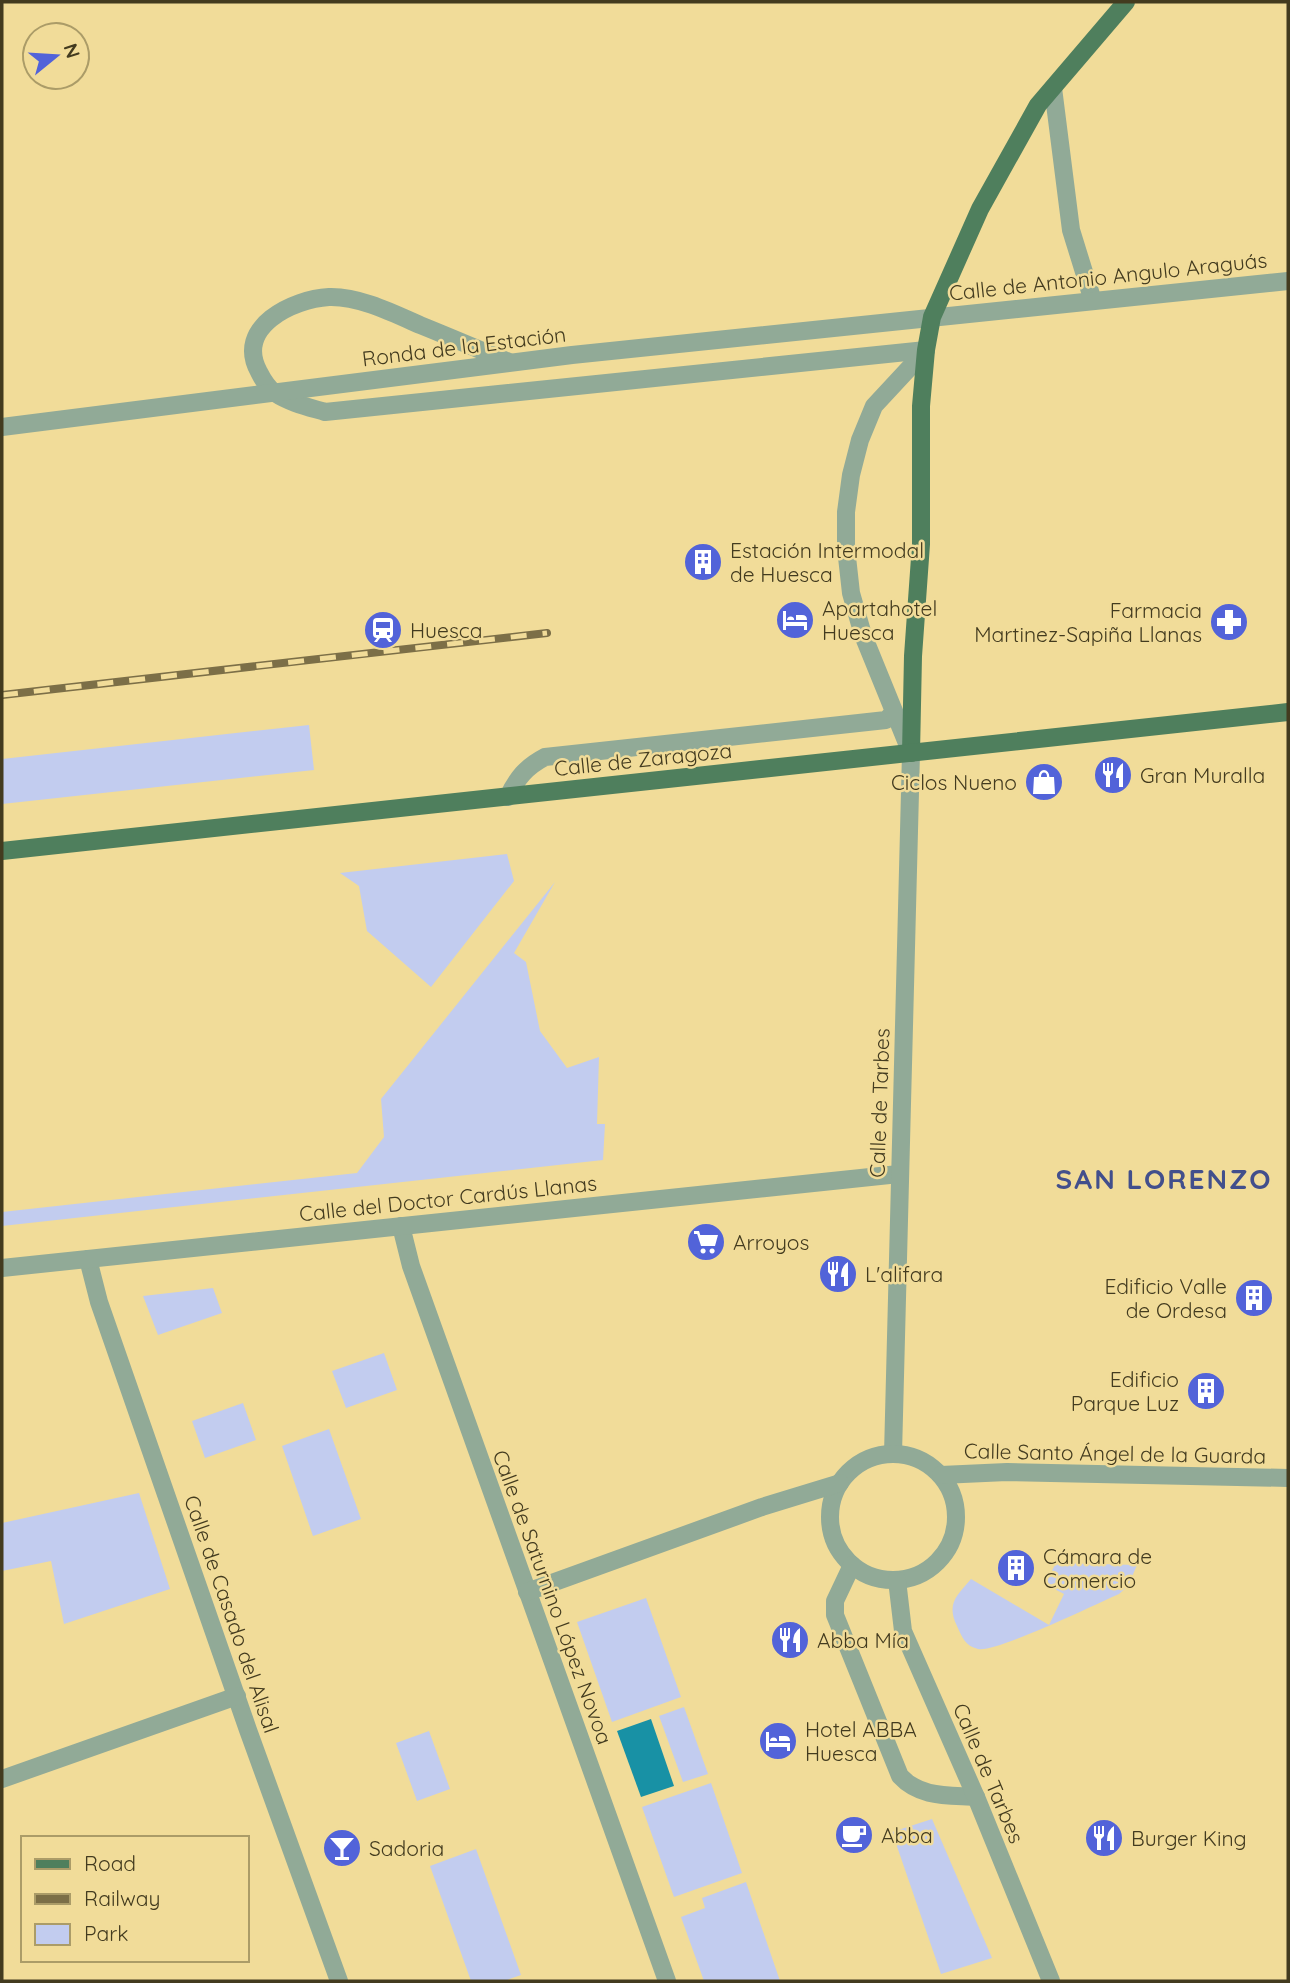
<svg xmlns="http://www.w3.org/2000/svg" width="1290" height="1983" viewBox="0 0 1290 1983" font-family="Quicksand,sans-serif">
<rect width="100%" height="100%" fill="#f1dc99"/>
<!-- green -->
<g fill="#c2ccef">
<polygon points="309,725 314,770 2,804 2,759"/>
<polygon points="507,854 514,881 431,987 367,931 359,886 340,873"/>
<polygon points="555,882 514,953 526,962 540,1031 567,1068 599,1057 597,1124 605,1124 603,1160 2,1226 2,1212 357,1173 384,1137 381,1099"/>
<polygon points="213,1288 222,1313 158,1335 143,1296"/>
<polygon points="384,1353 397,1390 346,1408 332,1371"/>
<polygon points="243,1403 256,1440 205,1458 192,1421"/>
<polygon points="329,1429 361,1519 313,1536 282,1446"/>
<polygon points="139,1493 170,1589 64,1624 51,1561 2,1571 2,1523"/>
<path d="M1056,1563L1137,1565L1128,1586L1119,1594C1096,1604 996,1653 978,1649C965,1646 962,1637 957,1626C946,1603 957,1596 971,1579L1049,1625L1064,1594L1045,1584Z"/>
<polygon points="646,1598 681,1697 612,1722 577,1622"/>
<polygon points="684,1707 708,1774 683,1782 659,1716"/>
<polygon points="429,1731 450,1789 417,1801 396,1743"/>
<polygon points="711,1783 742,1873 674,1897 642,1807"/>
<polygon points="932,1819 992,1958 941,1974 892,1832"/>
<polygon points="476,1849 521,1975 504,1981 471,1981 430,1866"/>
<polygon points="746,1882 780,1981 704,1981 681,1917 705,1908 702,1898"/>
</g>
<!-- water -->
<polygon fill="#1891a5" points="651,1719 674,1786 641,1797 617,1731"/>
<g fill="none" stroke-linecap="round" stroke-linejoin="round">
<!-- minor -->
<g stroke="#91aa97" stroke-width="18">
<polyline points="1053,88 1071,230 1093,301"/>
<path d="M509,362C480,350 450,337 420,325C393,313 359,296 329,297C293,299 234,327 259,372C263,380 268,388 275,393C290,403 308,407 325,412L926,350"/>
<polyline points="2,427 572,355 1288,281"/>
<path d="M508,797C517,778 526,767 545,757L886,720L893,713"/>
<polyline points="401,1226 411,1266 667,1981"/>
<polyline points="88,1259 99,1302 248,1730 339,1981"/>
<polyline points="2,1268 899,1174"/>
<polyline points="893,1454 911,753 863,635 851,593 846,548 846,512 851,475 860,440 874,406 926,350"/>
<circle cx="893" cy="1517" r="63"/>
<polyline points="941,1475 1007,1472 1288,1478"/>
<path d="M852,1565L835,1601V1615L900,1776C920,1798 949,1795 976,1797"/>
<polyline points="897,1580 903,1631 976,1797 1051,1981"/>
<polyline points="527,1592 762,1507 840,1483"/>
<polyline points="2,1779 237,1696"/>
</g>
<!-- major -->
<g stroke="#4f7f5d" stroke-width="18">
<polyline points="911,753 913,656 921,544 921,406 926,350 932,317 980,209 1038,105 1126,2"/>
<polyline points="2,851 1288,712"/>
</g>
<defs>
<polyline id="rail" points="2,695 547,633"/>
</defs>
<!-- rail casing -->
<use href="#rail" stroke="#7c6f47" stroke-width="8"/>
<!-- rail -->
<use href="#rail" stroke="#f1dc99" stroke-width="5" stroke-dasharray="16" stroke-linecap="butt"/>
</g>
<!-- icons -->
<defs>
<symbol id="building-disc" viewBox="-11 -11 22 22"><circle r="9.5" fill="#5263d9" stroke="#f1dc99"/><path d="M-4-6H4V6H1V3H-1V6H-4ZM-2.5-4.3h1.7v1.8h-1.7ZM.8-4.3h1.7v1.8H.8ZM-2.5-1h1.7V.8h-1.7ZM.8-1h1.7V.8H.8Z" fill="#fff"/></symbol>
<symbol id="hotel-disc" viewBox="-11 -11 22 22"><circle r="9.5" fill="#5263d9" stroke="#f1dc99"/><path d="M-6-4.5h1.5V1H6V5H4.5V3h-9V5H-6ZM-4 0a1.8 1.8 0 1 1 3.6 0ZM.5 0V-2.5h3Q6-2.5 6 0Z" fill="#fff"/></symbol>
<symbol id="pharmacy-disc" viewBox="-11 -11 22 22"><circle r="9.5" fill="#5263d9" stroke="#f1dc99"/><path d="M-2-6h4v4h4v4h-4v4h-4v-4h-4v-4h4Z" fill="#fff"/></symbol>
<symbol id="station-disc" viewBox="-11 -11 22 22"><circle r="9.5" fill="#5263d9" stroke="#f1dc99"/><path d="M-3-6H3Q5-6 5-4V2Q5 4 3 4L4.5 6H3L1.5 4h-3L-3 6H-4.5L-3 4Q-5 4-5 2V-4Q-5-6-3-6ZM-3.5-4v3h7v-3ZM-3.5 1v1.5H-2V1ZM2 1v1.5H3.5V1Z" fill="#fff"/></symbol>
<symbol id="restaurant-disc" viewBox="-11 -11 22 22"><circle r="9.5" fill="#5263d9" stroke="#f1dc99"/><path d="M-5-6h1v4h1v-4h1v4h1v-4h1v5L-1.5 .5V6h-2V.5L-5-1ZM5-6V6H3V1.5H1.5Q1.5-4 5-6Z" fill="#fff"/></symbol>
<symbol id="shop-disc" viewBox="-11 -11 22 22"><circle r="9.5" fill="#5263d9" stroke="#f1dc99"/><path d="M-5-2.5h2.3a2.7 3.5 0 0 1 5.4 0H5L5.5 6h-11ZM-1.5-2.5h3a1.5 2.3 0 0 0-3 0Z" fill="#fff"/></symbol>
<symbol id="supermarket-disc" viewBox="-11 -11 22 22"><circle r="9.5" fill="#5263d9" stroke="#f1dc99"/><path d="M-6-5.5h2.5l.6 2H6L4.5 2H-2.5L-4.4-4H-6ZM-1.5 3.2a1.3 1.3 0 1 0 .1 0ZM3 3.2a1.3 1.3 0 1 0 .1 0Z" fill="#fff"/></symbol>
<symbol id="cafe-disc" viewBox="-11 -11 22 22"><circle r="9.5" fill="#5263d9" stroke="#f1dc99"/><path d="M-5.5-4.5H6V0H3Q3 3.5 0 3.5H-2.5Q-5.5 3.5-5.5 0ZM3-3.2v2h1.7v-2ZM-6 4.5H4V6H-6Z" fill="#fff"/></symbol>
<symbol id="bar-disc" viewBox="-11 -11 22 22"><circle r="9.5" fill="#5263d9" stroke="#f1dc99"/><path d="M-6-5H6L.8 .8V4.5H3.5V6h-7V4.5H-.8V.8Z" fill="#fff"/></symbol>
</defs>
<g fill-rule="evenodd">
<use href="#building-disc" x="681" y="540" width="44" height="44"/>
<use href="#hotel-disc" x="773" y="598" width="44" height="44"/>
<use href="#pharmacy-disc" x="1207" y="600" width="44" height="44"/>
<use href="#station-disc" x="361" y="608" width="44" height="44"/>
<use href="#restaurant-disc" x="1091" y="753" width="44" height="44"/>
<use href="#shop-disc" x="1022" y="760" width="44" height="44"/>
<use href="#supermarket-disc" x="684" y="1220" width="44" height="44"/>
<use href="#restaurant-disc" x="816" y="1252" width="44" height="44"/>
<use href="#building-disc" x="1232" y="1276" width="44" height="44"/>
<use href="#building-disc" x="1184" y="1369" width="44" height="44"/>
<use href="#building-disc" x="994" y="1546" width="44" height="44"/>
<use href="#restaurant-disc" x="768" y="1618" width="44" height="44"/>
<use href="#hotel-disc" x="756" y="1719" width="44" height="44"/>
<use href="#cafe-disc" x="832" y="1813" width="44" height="44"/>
<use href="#restaurant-disc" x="1082" y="1816" width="44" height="44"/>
<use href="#bar-disc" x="320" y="1826" width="44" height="44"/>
</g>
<g text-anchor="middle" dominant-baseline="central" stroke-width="5" stroke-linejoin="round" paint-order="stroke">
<!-- street labels -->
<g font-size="21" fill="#433b1f" stroke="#f1dc99">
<text transform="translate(1108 276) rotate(-6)">Calle de Antonio Angulo Araguás</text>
<text transform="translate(464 346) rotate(-7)">Ronda de la Estación</text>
<text transform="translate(643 759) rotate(-6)">Calle de Zaragoza</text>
<text transform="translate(879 1103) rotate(-88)">Calle de Tarbes</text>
<text transform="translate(448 1198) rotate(-6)">Calle del Doctor Cardús Llanas</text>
<text transform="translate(1115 1453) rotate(1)">Calle Santo Ángel de la Guarda</text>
<text transform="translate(553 1597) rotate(70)">Calle de Saturnino López Novoa</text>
<text transform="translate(232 1614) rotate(71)">Calle de Casado del Alisal</text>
<text transform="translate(989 1773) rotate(67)">Calle de Tarbes</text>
</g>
<!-- poi labels -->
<g font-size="21" fill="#433b1f" stroke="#f1dc99" text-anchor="start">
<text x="730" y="550">Estación Intermodal<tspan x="730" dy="24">de Huesca</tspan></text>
<text x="822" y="608">Apartahotel<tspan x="822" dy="24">Huesca</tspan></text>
<text x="1202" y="610" text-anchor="end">Farmacia<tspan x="1202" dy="24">Martinez-Sapiña Llanas</tspan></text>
<text x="410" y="630">Huesca</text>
<text x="1140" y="775">Gran Muralla</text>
<text x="1017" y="782" text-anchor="end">Ciclos Nueno</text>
<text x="733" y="1242">Arroyos</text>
<text x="865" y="1274">L'alifara</text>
<text x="1227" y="1286" text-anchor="end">Edificio Valle<tspan x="1227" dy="24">de Ordesa</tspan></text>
<text x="1179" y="1379" text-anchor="end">Edificio<tspan x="1179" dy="24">Parque Luz</tspan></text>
<text x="1043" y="1556">Cámara de<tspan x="1043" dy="24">Comercio</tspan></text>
<text x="817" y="1640">Abba Mía</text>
<text x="805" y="1729">Hotel ABBA<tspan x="805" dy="24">Huesca</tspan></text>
<text x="881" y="1835">Abba</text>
<text x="1131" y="1838">Burger King</text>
<text x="369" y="1848">Sadoria</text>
</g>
<!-- district labels -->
<g font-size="28" font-weight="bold" letter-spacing="2" fill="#424f8c" stroke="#f1dc99">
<text x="1164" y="1178">SAN LORENZO</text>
</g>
</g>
<!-- border -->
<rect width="1290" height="1983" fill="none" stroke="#433b1f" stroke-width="7"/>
<!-- legend -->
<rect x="21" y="1836" width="228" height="126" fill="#f1dc99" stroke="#ab9c68" stroke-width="2"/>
<rect x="35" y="1859" width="35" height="10" fill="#4f7f5d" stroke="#ab9c68" stroke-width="2"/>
<text x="84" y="1871" font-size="21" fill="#433b1f">Road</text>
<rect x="35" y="1894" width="35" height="10" fill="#7c6f47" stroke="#ab9c68" stroke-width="2"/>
<text x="84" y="1906" font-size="21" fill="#433b1f">Railway</text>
<rect x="35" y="1924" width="35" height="21" fill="#c2ccef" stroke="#ab9c68" stroke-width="2"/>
<text x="84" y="1941" font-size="21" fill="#433b1f">Park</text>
<!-- north arrow -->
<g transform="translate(56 56) rotate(72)"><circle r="33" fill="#f1dc99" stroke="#ab9c68" stroke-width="2"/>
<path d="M0-5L12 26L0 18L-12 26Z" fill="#5263d9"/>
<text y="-10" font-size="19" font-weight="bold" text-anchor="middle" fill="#433b1f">N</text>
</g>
</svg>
